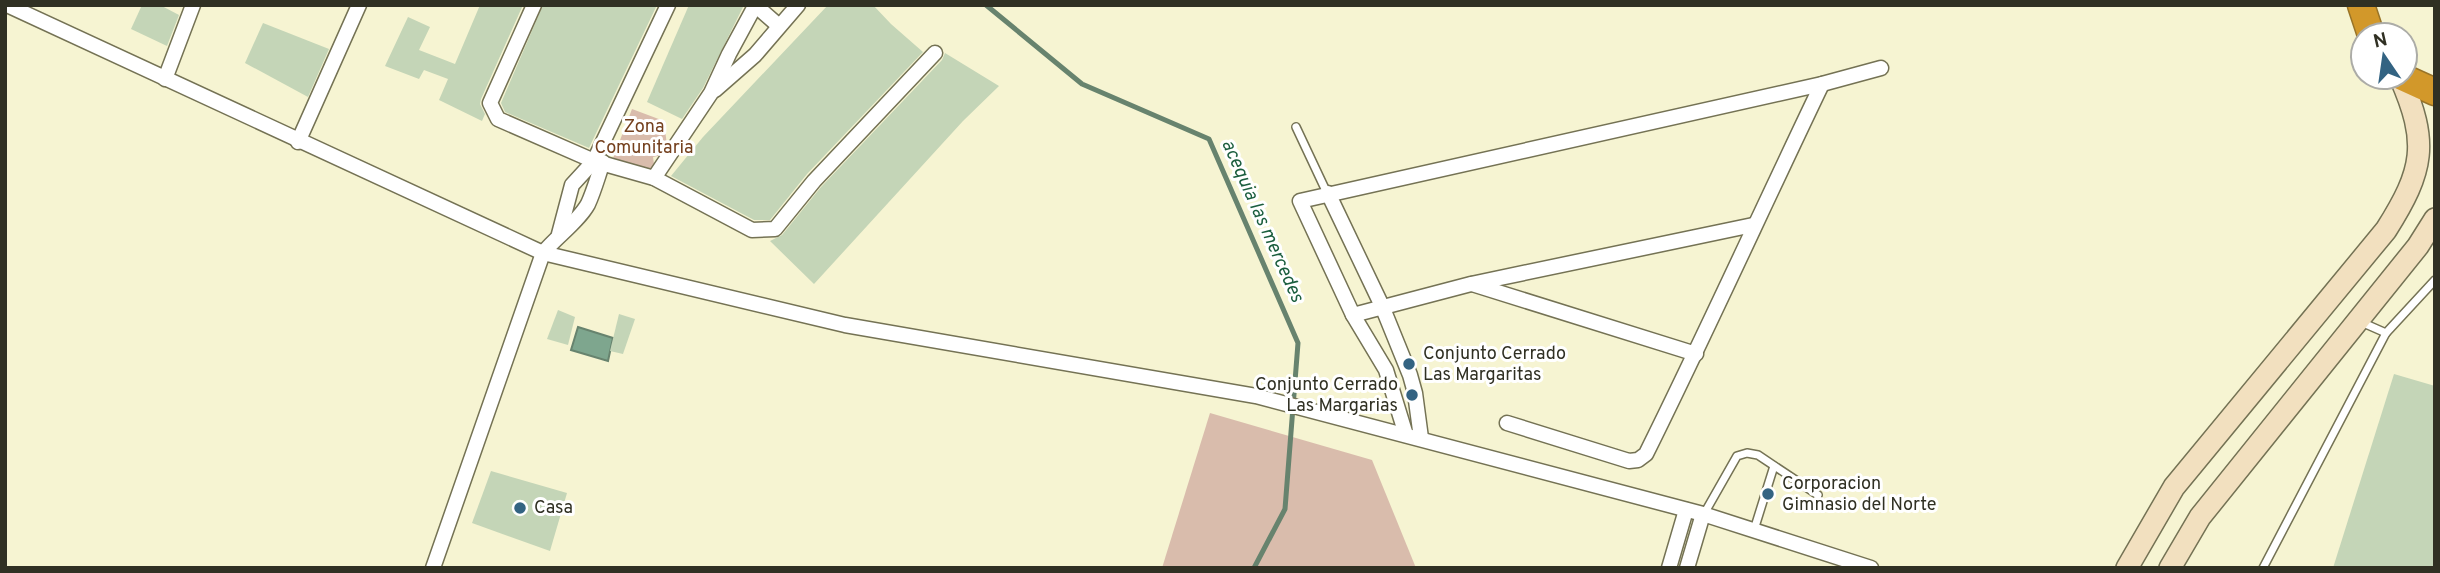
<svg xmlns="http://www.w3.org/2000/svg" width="2440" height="573" viewBox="0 0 2440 573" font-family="Overpass,sans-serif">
<rect width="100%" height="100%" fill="#f6f4d2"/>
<!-- green -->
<g fill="#d9bcac">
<polygon points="632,109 664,121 668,154 653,157 655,171 612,161"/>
<polygon points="1210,413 1372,460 1416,568 1162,568"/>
</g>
<!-- water -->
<polygon fill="#7ea68e" stroke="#67836e" stroke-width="2" points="578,327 613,338 608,361 571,350"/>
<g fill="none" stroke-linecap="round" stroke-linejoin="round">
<!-- stream -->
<polyline stroke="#67836e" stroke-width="5" points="986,5 1082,84 1209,139 1298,343 1285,509 1254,568"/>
</g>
<!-- building -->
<g fill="#c4d5b7">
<polygon points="142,5 160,5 179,15 167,46 131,29"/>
<polygon points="480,5 523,5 481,99 480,104 485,114 482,121 439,100 448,79 424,70 419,79 385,66 408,17 430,27 419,50 455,64"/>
<polygon points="543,5 657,5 589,148 505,112 501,103"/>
<polygon points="689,5 744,5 703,88 682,119 647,102"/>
<polygon points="828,5 873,5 891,24 923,52 807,174 770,220 754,220 671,176 703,137"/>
<polygon points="263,23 329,49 308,97 245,63"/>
<polygon points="945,53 999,86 963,121 814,284 770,241 782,235 821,187 942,60"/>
<polygon points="558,310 575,317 568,345 547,339"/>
<polygon points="619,314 635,319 623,354 610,351"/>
<polygon points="2394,374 2435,386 2435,568 2333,568"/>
<polygon points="491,471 567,493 550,551 472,523"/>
</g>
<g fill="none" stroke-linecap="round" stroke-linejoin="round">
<defs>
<g id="lane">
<polyline points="1296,127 1327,193"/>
<polyline points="2361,322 2386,333 2435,280"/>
<polyline points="1704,514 1737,456 1747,453 1758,455 1818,495"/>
<polyline points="1754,530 1774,466"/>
<polyline points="2263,568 2386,333"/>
</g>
<g id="street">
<polyline points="7,5 543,253 845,325 1256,396 1703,514 1871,568"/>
<polyline points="534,5 490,103 498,119 594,161 654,178 752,230 775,229 814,181 935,53"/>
<polyline points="755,5 779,26"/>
<polyline points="165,79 193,5"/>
<polyline points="715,90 755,55 798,5"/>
<polyline points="298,142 359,5"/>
<polyline points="654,178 711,93 729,54 755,6"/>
<polyline points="1328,193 1382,306 1410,375 1415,393 1421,438"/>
<polyline points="559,234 572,185 594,161 668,5"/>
<polyline points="1472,284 1696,354"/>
<polyline points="1353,315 1471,284 1753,225"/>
<path d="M1507,423L1629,461L1638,460L1646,454C1707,331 1763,207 1822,84"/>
<polyline points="1406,435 1386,370 1353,315 1300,201 1822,84 1881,68"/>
<path d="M433,568L543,253C556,237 578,222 588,204C594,191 598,176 603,162"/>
<polyline points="1669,568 1686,510"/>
<polyline points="1687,568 1703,514"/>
</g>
<g id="secondary">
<path d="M2127,568L2174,487L2386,230C2424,170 2429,143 2400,77"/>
<polyline points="2170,568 2200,517 2418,246 2435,219"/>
</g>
<g id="highway">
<polyline points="2361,5 2371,35"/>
<polyline points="2402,77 2435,92"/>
</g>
</defs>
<!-- lane casing -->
<use href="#lane" stroke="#747254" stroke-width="10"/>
<!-- street casing -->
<use href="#street" stroke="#747254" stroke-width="17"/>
<!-- secondary casing -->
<use href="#secondary" stroke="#747254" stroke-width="24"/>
<!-- highway casing -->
<use href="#highway" stroke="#997428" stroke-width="29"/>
<!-- lane -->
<use href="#lane" stroke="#fff" stroke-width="7"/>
<!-- street -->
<use href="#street" stroke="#fff" stroke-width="14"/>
<!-- secondary -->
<use href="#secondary" stroke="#f2e0bf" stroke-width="21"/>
<!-- highway -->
<use href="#highway" stroke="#d2982a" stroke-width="26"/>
</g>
<!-- markers -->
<g fill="#336382" stroke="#fff" stroke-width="2.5">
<circle cx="1409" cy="364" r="7"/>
<circle cx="1412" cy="395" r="7"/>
<circle cx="1768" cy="494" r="7"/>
<circle cx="520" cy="508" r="7"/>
</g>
<g text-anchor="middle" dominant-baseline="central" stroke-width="6" stroke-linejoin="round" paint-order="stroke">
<!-- park labels -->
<g font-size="18" fill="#74401e" stroke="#fff">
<text x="644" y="127">Zona<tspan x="644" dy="21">Comunitaria</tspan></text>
</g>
<!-- poi labels -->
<g font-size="18" fill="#303023" stroke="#fff" text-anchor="start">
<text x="1423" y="354">Conjunto Cerrado<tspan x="1423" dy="21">Las Margaritas</tspan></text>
<text x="1398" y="385" text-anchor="end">Conjunto Cerrado<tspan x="1398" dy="21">Las Margarias</tspan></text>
<text x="1782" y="484">Corporacion<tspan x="1782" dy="21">Gimnasio del Norte</tspan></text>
<text x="534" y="508">Casa</text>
</g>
<!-- water labels -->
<g font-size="19" font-style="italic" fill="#1b5e3e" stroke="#fff">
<text transform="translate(1262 221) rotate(66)">acequia las mercedes</text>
</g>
</g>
<!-- border -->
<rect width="2440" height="573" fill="none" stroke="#303023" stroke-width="14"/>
<!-- north arrow -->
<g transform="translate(2384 56) rotate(347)"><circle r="33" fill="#ffffff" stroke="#acaca7" stroke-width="2"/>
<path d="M0-5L12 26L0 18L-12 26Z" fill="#336382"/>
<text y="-10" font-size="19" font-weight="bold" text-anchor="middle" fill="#303023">N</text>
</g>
</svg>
